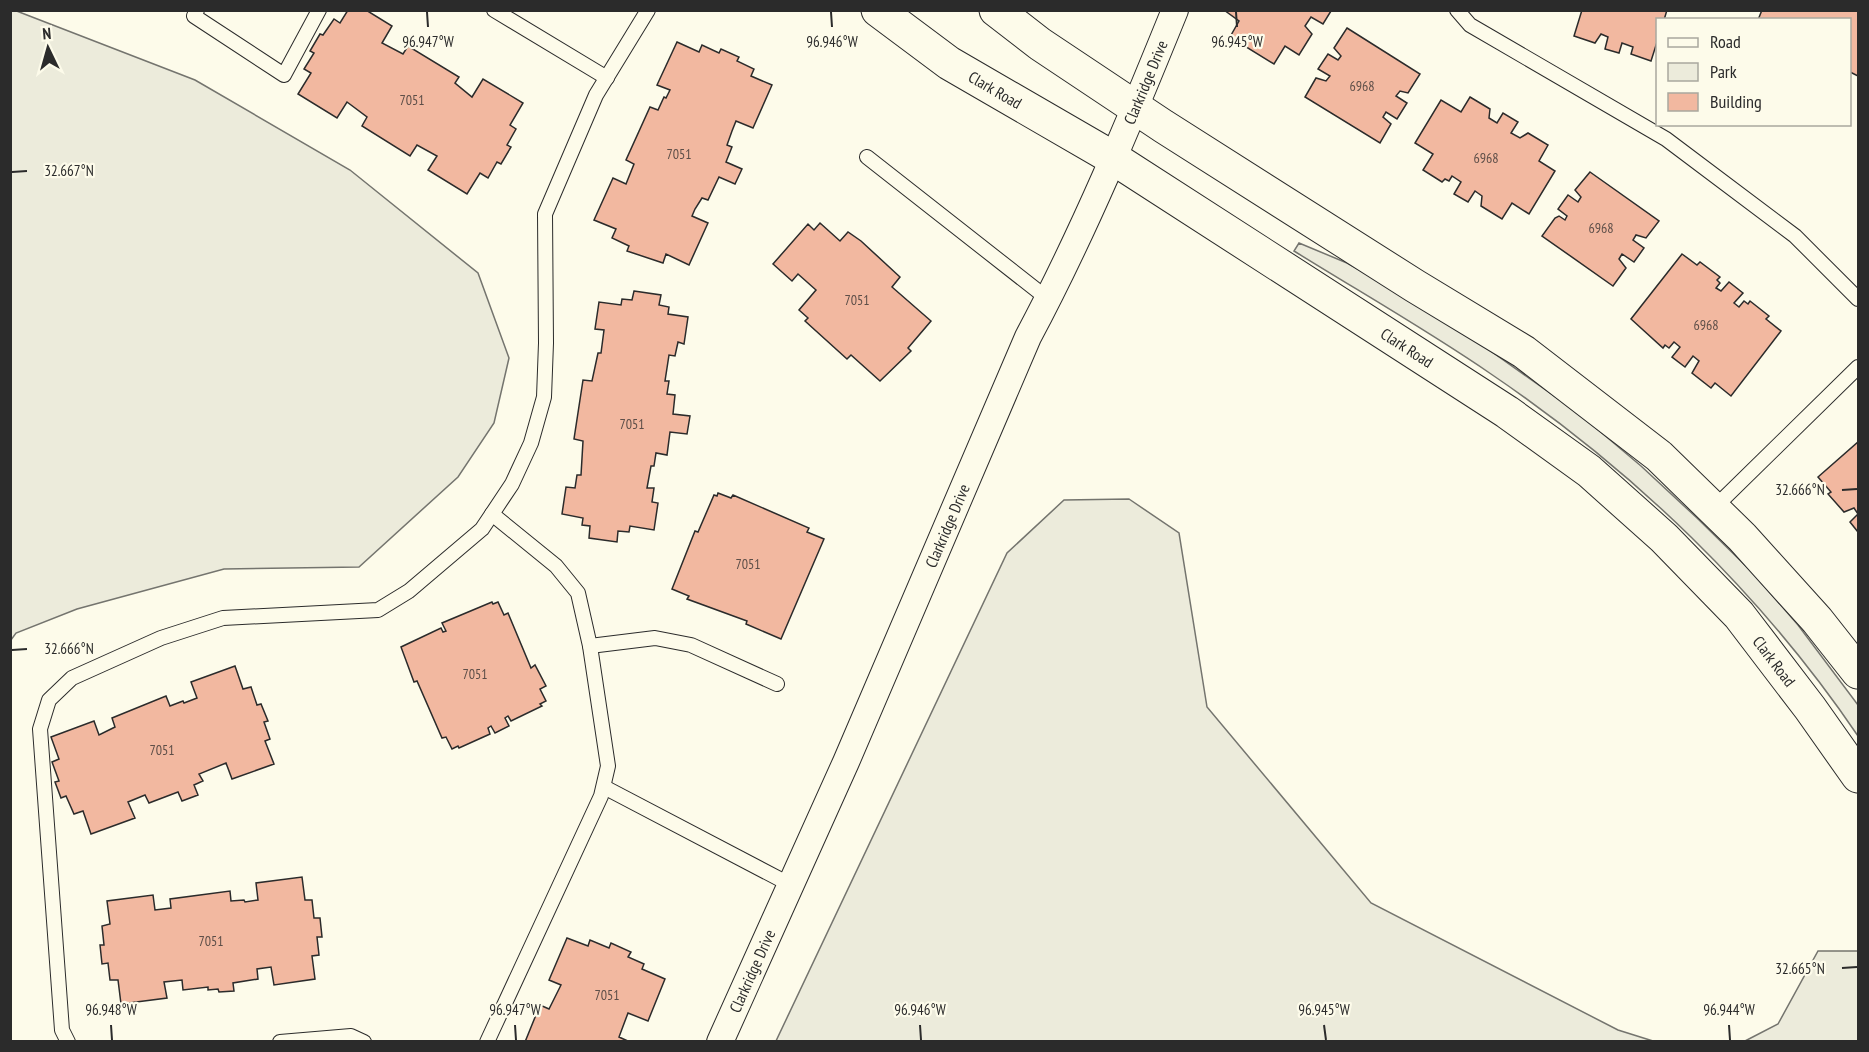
<svg xmlns="http://www.w3.org/2000/svg" width="1869" height="1052" viewBox="0 0 1869 1052" font-family="'PT Sans Narrow',sans-serif">
<rect width="100%" height="100%" fill="#fdfbea"/>
<!-- green -->
<g fill="#ecebdb" stroke="#74746e" stroke-width="1.5">
<polygon points="14,10 195,80 350,170 478,273 509,358 494,423 458,477 359,567 224,569 77,609 16,633 11,640 10,11"/>
<path d="M1299,243L1347,263L1367,274L1485,347L1577,412L1641,466L1697,518L1752,572L1798,625L1858,705V736C1761,593 1634,471 1491,374C1427,330 1360,292 1294,251Z"/>
<polygon points="1129,499 1179,533 1207,707 1371,903 1618,1030 1653,1041 776,1041 1007,553 1064,500"/>
<polygon points="1818,951 1858,951 1858,1041 1745,1041 1778,1024"/>
</g>
<!-- building -->
<g fill="#f2b8a0" stroke="#2b2b2b" stroke-width="1.5">
<polygon points="348,10 366,10 392,26 382,43 403,54 408,46 459,77 455,83 472,97 483,79 523,103 510,125 516,129 507,145 511,147 501,164 497,162 488,178 480,173 467,194 428,170 437,156 417,145 410,156 362,126 367,117 347,102 337,118 298,94 311,73 304,69 314,53 310,51 320,34 323,35 334,19 340,23"/>
<polygon points="1224,10 1331,10 1331,11 1323,24 1311,17 1305,26 1312,34 1299,55 1285,46 1274,64 1230,37 1239,21"/>
<polygon points="1582,10 1667,10 1664,20 1658,20 1658,39 1651,61 1631,54 1633,47 1622,43 1619,53 1605,49 1608,37 1601,34 1595,43 1574,36"/>
<polygon points="1762,10 1858,10 1858,76 1850,72 1850,20 1758,20"/>
<polygon points="1347,28 1420,74 1408,93 1400,91 1396,96 1407,103 1397,119 1386,112 1383,117 1391,124 1380,143 1305,97 1316,78 1326,81 1330,76 1318,69 1328,54 1338,60 1341,56 1334,48"/>
<polygon points="677,42 699,52 702,45 719,53 721,49 739,57 737,61 754,69 751,76 772,85 753,128 736,121 732,131 727,145 732,147 726,162 742,169 735,184 719,177 708,200 702,198 695,209 692,216 708,223 689,265 666,254 663,263 627,251 629,246 612,238 616,229 594,220 613,178 626,184 634,164 626,160 650,107 658,110 664,97 666,98 670,90 657,85"/>
<polygon points="1470,97 1490,109 1489,118 1497,123 1503,113 1518,122 1511,133 1520,138 1528,133 1548,145 1539,161 1555,171 1529,214 1512,203 1502,219 1481,206 1482,196 1475,191 1468,202 1454,194 1461,182 1452,176 1449,181 1445,179 1442,182 1423,170 1433,154 1415,143 1441,100 1461,112"/>
<polygon points="1590,172 1659,221 1646,238 1636,235 1633,240 1644,248 1634,262 1622,254 1619,259 1626,268 1613,286 1542,236 1555,218 1559,216 1565,220 1567,216 1558,209 1568,195 1578,202 1581,197 1575,190"/>
<polygon points="820,223 840,241 848,232 861,241 900,277 892,287 931,321 908,348 911,351 880,381 851,355 847,359 805,321 808,318 799,310 816,290 798,274 792,281 773,264 808,224 814,230"/>
<polygon points="1682,254 1697,265 1700,262 1720,277 1717,280 1720,283 1716,288 1721,291 1729,282 1743,293 1734,303 1739,307 1744,301 1748,304 1750,301 1769,316 1766,319 1781,331 1731,396 1715,383 1711,388 1692,373 1699,361 1693,356 1685,367 1672,357 1680,347 1674,342 1669,348 1665,345 1663,348 1631,319"/>
<polygon points="634,291 661,295 659,305 669,307 668,314 688,317 684,344 678,342 675,356 669,355 665,381 669,381 667,394 675,395 673,414 690,416 687,434 670,432 667,455 656,453 654,466 651,466 647,488 654,488 652,502 658,503 654,530 630,526 629,532 618,531 617,542 589,538 590,526 582,525 583,518 562,514 566,487 575,488 577,475 581,475 583,441 574,439 583,380 592,381 598,353 601,353 604,330 595,329 599,302 621,305 622,299 632,300"/>
<polygon points="1858,442 1858,514 1854,508 1844,512 1828,494 1831,492 1818,477"/>
<polygon points="718,493 731,498 733,495 809,528 807,532 824,539 781,639 746,624 747,621 687,599 689,596 672,589 695,531 698,532 714,495 717,496"/>
<polygon points="1858,514 1858,532 1850,522"/>
<polygon points="492,602 493,604 498,602 504,615 508,613 531,668 535,665 546,686 540,689 546,701 540,704 542,706 511,721 508,716 505,718 509,726 495,733 491,726 488,728 490,734 459,748 458,746 452,749 446,737 442,738 417,681 414,682 401,647 441,628 443,632 446,631 442,623"/>
<polygon points="235,666 243,689 251,687 257,705 261,704 268,721 264,722 270,739 265,741 274,764 232,779 226,763 199,774 203,781 194,785 198,795 182,801 178,792 149,803 145,795 128,802 135,818 91,834 83,811 74,814 66,796 61,798 55,782 59,781 52,762 59,759 51,737 94,721 99,735 115,727 112,718 166,696 170,706 183,701 184,703 197,698 191,682"/>
<polygon points="302,877 305,900 312,900 314,918 320,918 322,937 317,937 319,955 312,956 315,979 274,985 271,967 257,969 258,979 233,983 234,991 219,992 218,989 208,990 208,987 183,990 182,980 164,982 167,998 121,1004 118,980 110,980 108,963 102,964 100,945 104,945 102,926 110,924 107,901 153,895 155,910 171,908 170,899 230,891 231,901 244,900 245,902 258,900 256,883"/>
<polygon points="567,938 588,946 590,940 609,948 611,943 631,952 628,957 644,964 642,969 665,979 648,1021 628,1013 619,1037 630,1042 525,1042 540,1005 549,1009 561,985 549,980"/>
</g>
<g fill="none" stroke-linecap="round" stroke-linejoin="round">
<defs>
<g id="service">
<polyline points="197,10 194,16 284,75 319,10"/>
<polyline points="494,10 607,78"/>
<polyline points="1457,10 1470,25 1666,139 1795,236 1858,299"/>
<polyline points="867,157 1048,299"/>
<polyline points="1713,509 1858,367"/>
<polyline points="590,646 655,638 691,645 777,684"/>
<polyline points="604,787 791,885"/>
<polyline points="68,1042 62,1030 40,729 49,700 72,678 161,638 223,618 378,610 409,591 482,529 512,484 531,443 544,397 546,343 545,214 596,95 648,10"/>
<polyline points="280,1042 351,1036 364,1042"/>
<polyline points="487,1042 601,796 608,766 590,646 578,593 556,566 492,514"/>
</g>
<g id="minor">
<path id="s1" d="M720,1042L846,762L1028,337C1084,232 1130,121 1175,10"/>
</g>
<g id="secondary">
<path id="s2" d="M878,10L949,63L1113,158L1507,412L1589,471L1664,538L1739,615L1810,708L1858,776"/>
<polyline points="996,10 1040,44 1163,126 1415,286 1524,352 1659,456 1742,537 1817,620 1858,672"/>
</g>
</defs>
<!-- service casing -->
<use href="#service" stroke="#2b2b2b" stroke-width="16"/>
<!-- minor casing -->
<use href="#minor" stroke="#2b2b2b" stroke-width="28"/>
<!-- secondary casing -->
<use href="#secondary" stroke="#2b2b2b" stroke-width="35"/>
<!-- service -->
<use href="#service" stroke="#fdfbea" stroke-width="14"/>
<!-- minor -->
<use href="#minor" stroke="#fdfbea" stroke-width="26"/>
<!-- secondary -->
<use href="#secondary" stroke="#fdfbea" stroke-width="33"/>
</g>
<!-- ticks -->
<path fill="none" stroke="#2b2b2b" stroke-width="2" d="M427,12L428,27M831,12L832,27M1236,12L1237,27M12,172L27,171M1842,490L1857,489M12,650L27,649M1842,968L1857,967M111,1025L112,1040M515,1025L516,1040M920,1025L921,1040M1324,1025L1326,1040M1729,1025L1730,1040"/>
<g text-anchor="middle" dominant-baseline="central" stroke-width="4.5" stroke-linejoin="round" paint-order="stroke">
<!-- number labels -->
<g font-size="14" fill="#5d4e48">
<text x="1362" y="86">6968</text>
<text x="412" y="100">7051</text>
<text x="679" y="154">7051</text>
<text x="1486" y="158">6968</text>
<text x="1601" y="228">6968</text>
<text x="857" y="300">7051</text>
<text x="1706" y="325">6968</text>
<text x="632" y="424">7051</text>
<text x="748" y="564">7051</text>
<text x="475" y="674">7051</text>
<text x="162" y="750">7051</text>
<text x="211" y="941">7051</text>
<text x="607" y="995">7051</text>
</g>
<!-- street labels -->
<g font-size="16" fill="#2b2b2b" stroke="#fdfbea">
<text stroke="none"><textPath href="#s1" startOffset="1050">Clarkridge Drive</textPath></text>
<text stroke="none"><textPath href="#s2" startOffset="142">Clark Road</textPath></text>
<text stroke="none"><textPath href="#s2" startOffset="628">Clark Road</textPath></text>
<text stroke="none"><textPath href="#s1" startOffset="564">Clarkridge Drive</textPath></text>
<text stroke="none"><textPath href="#s2" startOffset="1114">Clark Road</textPath></text>
<text stroke="none"><textPath href="#s1" startOffset="78">Clarkridge Drive</textPath></text>
</g>
</g>
<g font-size="15" text-anchor="middle" fill="#2b2b2b" stroke="#fdfbea" stroke-width="4.5" stroke-linejoin="round" paint-order="stroke">
<text x="1237" y="47">96.945°W</text>
<text x="428" y="47">96.947°W</text>
<text x="832" y="47">96.946°W</text>
<text x="69" y="176">32.667°N</text>
<text x="1800" y="495">32.666°N</text>
<text x="69" y="654">32.666°N</text>
<text x="1800" y="974">32.665°N</text>
<text x="111" y="1015">96.948°W</text>
<text x="515" y="1015">96.947°W</text>
<text x="920" y="1015">96.946°W</text>
<text x="1324" y="1015">96.945°W</text>
<text x="1729" y="1015">96.944°W</text>
</g>
<!-- border -->
<rect width="1869" height="1052" fill="none" stroke="#2b2b2b" stroke-width="24"/>
<!-- legend -->
<rect x="1656" y="18" width="195" height="108" fill="#fdfbea" stroke="#a9a89e" stroke-width="1.5"/>
<rect x="1668" y="38" width="30" height="9" fill="#fdfbea" stroke="#a9a89e" stroke-width="1.5"/>
<text x="1710" y="48" font-size="18" fill="#2b2b2b">Road</text>
<rect x="1668" y="63" width="30" height="18" fill="#ecebdb" stroke="#a9a89e" stroke-width="1.5"/>
<text x="1710" y="78" font-size="18" fill="#2b2b2b">Park</text>
<rect x="1668" y="93" width="30" height="18" fill="#f2b8a0" stroke="#a9a89e" stroke-width="1.5"/>
<text x="1710" y="108" font-size="18" fill="#2b2b2b">Building</text>
<!-- north arrow -->
<g transform="translate(48 48) rotate(355)" stroke="#fdfbea" stroke-width="4.5" paint-order="stroke">
<path d="M0-4.5L10 22L0 15L-10 22Z" fill="#2b2b2b"/>
<text y="-9" font-size="16" font-weight="bold" text-anchor="middle" fill="#2b2b2b">N</text>
</g>
</svg>
